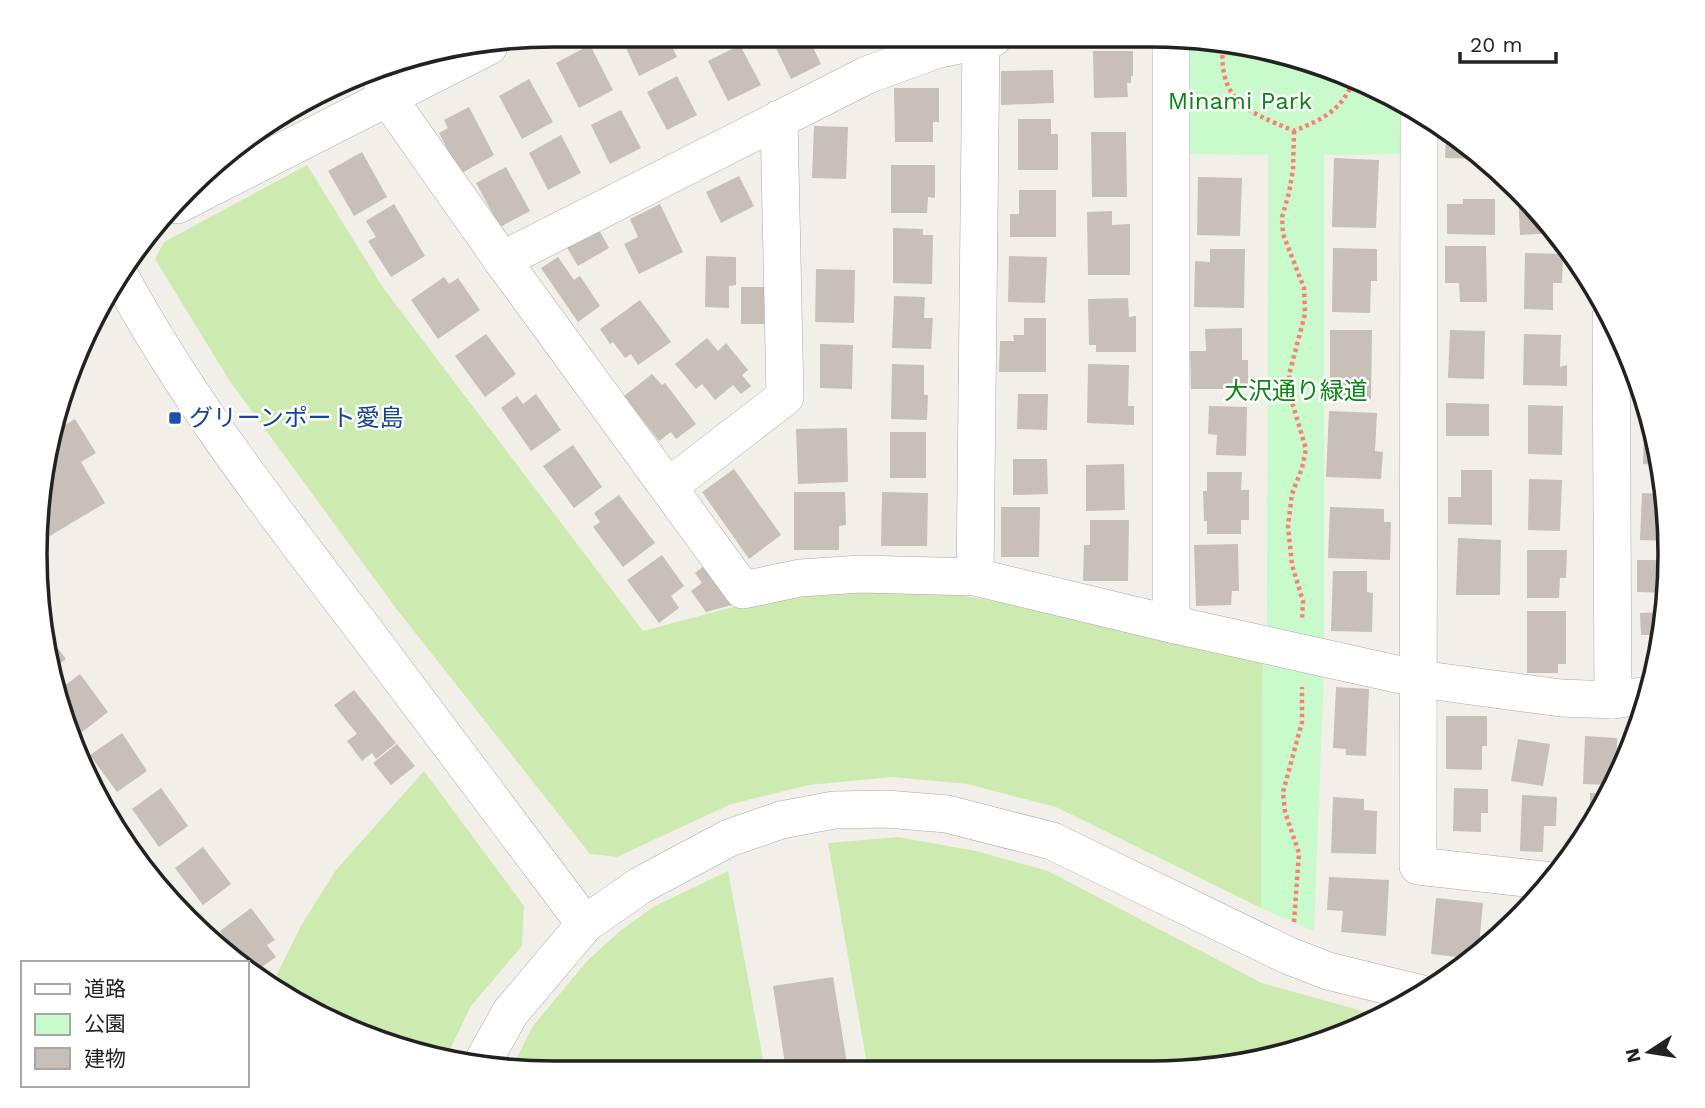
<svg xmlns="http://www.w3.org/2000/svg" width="1705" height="1108" viewBox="0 0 1705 1108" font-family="'Work Sans','Noto Sans JP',sans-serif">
<rect width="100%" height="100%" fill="#f2efe9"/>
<!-- grass -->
<g fill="#cdebb0">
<polygon points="307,165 384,289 643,631 737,606 862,589 944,592 1031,608 1263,658 1261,908 1056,807 967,784 892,777 809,785 731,804 617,857 590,854 398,611 229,380 155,259 164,242"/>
<polygon points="424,771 524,906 522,946 471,1006 446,1058 355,1033 273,982 302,924 336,870"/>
<polygon points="898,837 976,851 1048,871 1262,983 1384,1017 1285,1055 1185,1072 868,1070 828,843"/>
<polygon points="728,871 765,1070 511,1069 533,1026 587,961 620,931 653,907"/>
</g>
<!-- park -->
<g fill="#c8facc">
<polygon points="1186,39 1219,40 1380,88 1401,102 1401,154 1324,155 1324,642 1267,628 1268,155 1187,154"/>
<polygon points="1263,658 1324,672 1314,931 1261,908"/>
</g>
<!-- building -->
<g fill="#c7bfb8">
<polygon points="620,35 661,36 662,39 667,36 677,57 639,76"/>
<polygon points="698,36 724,36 703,46"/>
<polygon points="770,36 808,37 821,64 791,79"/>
<polygon points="590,45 613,90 579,108 556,63"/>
<polygon points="740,45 761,85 728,101 708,61"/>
<polygon points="1093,51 1133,51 1133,76 1131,76 1131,83 1127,83 1128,97 1094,98"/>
<polygon points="1053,70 1054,103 1001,105 1001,71"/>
<polygon points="677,76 697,115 667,130 647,92"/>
<polygon points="529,79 553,122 522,139 499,96"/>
<polygon points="894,88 939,88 939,122 933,122 933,142 895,142"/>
<polygon points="469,107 494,155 460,174 439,133 448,128 444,120"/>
<polygon points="621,110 641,148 610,164 591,125"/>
<polygon points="1018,119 1051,119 1051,134 1058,134 1058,170 1018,170"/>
<polygon points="814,126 848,127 846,179 812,178"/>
<polygon points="1091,132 1126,132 1127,197 1092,197"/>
<polygon points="1446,132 1451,135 1486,159 1445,158"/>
<polygon points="561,135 581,173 548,190 529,153"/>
<polygon points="362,152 387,197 354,216 328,171"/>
<polygon points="1334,158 1379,160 1376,228 1332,227"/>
<polygon points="891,165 935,165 935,198 928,197 927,213 891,213"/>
<polygon points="506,167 530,211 500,227 476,183"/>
<polygon points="739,176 754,206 721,223 706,192"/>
<polygon points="1198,177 1242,178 1240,236 1197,235"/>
<polygon points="1019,190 1056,190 1056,237 1010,237 1010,214 1019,214"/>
<polygon points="1518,191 1558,233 1520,235"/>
<polygon points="1463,199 1495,199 1495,235 1447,234 1447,204 1463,204"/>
<polygon points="394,204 425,256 391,277 368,241 376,237 366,221"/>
<polygon points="660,204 683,252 639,274 624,244 638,237 630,219"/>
<polygon points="1112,211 1112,225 1130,224 1130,275 1088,275 1087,212"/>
<polygon points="598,228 609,248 578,266 566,246"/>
<polygon points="893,228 923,229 923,235 933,235 932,284 893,283"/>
<polygon points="1445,246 1486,246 1487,302 1460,302 1459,283 1445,283"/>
<polygon points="1333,248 1377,249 1377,281 1371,281 1370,313 1332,312"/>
<polygon points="1210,249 1245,249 1244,308 1194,307 1195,261 1210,262"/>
<polygon points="1525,253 1563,254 1562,283 1553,283 1553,310 1524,309"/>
<polygon points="706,256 736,257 736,285 729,286 729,308 705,307"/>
<polygon points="1009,256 1047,257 1045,303 1008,302"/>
<polygon points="558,257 574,280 580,276 600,306 578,322 541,268"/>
<polygon points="816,269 855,270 854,323 815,322"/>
<polygon points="444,277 449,284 458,278 480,310 438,339 411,300"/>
<polygon points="741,287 768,287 767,324 741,324"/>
<polygon points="894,296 925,297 924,318 933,318 931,349 892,348"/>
<polygon points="1128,298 1129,317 1136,316 1136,352 1096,352 1096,345 1089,345 1088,299"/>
<polygon points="640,300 671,342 638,365 631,354 625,358 613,342 610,344 600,329"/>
<polygon points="1024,318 1046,318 1046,372 999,372 1000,341 1014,341 1013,335 1024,335"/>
<polygon points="1242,328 1242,360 1248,360 1248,389 1191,389 1190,351 1206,351 1205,329"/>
<polygon points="1330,330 1372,330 1371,399 1330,398"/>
<polygon points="1450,330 1485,331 1484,379 1448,378"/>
<polygon points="486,334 516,374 485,397 455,356"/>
<polygon points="1524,334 1561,335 1560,367 1567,365 1567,386 1523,385"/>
<polygon points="707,338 718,351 726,343 748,370 742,375 751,386 741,394 733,385 715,400 702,384 696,389 675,364"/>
<polygon points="820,344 853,345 852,389 820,388"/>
<polygon points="892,364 924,365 924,395 928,395 927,420 891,419"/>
<polygon points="1088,364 1129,365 1128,406 1134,406 1134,425 1087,423"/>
<polygon points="652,374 662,385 665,383 696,424 676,439 671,432 659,441 624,396"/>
<polygon points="536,394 561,430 531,451 501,408 517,396 523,404"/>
<polygon points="1018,394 1048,394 1047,430 1017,429"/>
<polygon points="1446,403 1489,404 1489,436 1446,436"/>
<polygon points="1528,405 1563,406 1562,455 1528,454"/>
<polygon points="1209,406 1247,407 1246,456 1216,455 1217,435 1208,434"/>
<polygon points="1329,411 1377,413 1375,451 1383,452 1381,479 1326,477"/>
<polygon points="75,419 96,453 81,462 105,503 38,543 36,520 56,422 60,428"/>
<polygon points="1644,424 1653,424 1660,465 1643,464"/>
<polygon points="847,428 848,482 798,484 796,429"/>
<rect x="890" y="432" width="36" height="46"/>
<polygon points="573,445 602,487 574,508 543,466"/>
<polygon points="1013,459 1047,459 1048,494 1013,495"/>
<polygon points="1124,464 1125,510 1086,511 1086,465"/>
<polygon points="734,469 781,535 749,559 702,492"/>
<polygon points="1461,470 1492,470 1492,525 1448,524 1448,497 1461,497"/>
<polygon points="1207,472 1242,472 1241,490 1249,490 1249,520 1241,520 1241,534 1207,534 1207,521 1204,521 1203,491 1207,491"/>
<polygon points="1529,479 1562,480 1560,531 1528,530"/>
<polygon points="794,492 845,492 846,525 839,526 839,550 794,550"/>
<polygon points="882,492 928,493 927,546 881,546"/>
<polygon points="1642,493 1665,494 1669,520 1668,541 1640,540"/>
<polygon points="619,495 655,543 623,567 593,527 600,522 594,513"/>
<polygon points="1001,507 1040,507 1039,557 1001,557"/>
<polygon points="1330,507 1384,509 1384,522 1391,522 1390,560 1328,558"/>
<polygon points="1090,520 1129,520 1128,581 1083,581 1084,545 1090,545"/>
<polygon points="1458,538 1501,540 1500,595 1456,595"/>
<polygon points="1238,544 1239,591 1232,591 1231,605 1196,606 1194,545"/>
<polygon points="1527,550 1567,550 1566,578 1560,578 1559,598 1527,598"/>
<polygon points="662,555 684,586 671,596 679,608 659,623 627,580"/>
<polygon points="1637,560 1668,560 1667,593 1637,592"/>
<polygon points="704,566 732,605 706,612 691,591 702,583 695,573"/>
<polygon points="1333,571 1367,571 1367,592 1373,593 1372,632 1331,631"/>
<polygon points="1527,611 1566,611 1566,664 1558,664 1558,673 1527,673"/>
<polygon points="1666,612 1658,652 1655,652 1654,635 1641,635 1640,613"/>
<polygon points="47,634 66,659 51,670"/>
<polygon points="80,674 108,712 77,736 71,728 55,693"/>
<polygon points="1336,687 1369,689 1366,756 1346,755 1346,749 1333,748"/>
<polygon points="354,690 396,743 376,759 372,753 362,761 347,741 357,734 334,705"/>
<polygon points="1446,716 1487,716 1487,746 1482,746 1482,770 1446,769"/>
<polygon points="122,733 147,771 117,792 90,755"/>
<polygon points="1585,736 1617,738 1616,780 1613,785 1583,784"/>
<polygon points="1518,739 1550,744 1543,786 1511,781"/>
<polygon points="397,744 415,766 391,785 373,763"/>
<polygon points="161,788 188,826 159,847 132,809"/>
<polygon points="1454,788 1488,789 1488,813 1481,813 1481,832 1453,831"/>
<polygon points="1590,793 1610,794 1601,813 1590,828"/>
<polygon points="1522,795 1557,797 1556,826 1544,826 1543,852 1520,851"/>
<polygon points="1333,797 1364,799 1364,810 1377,811 1376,854 1331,853"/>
<polygon points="203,847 231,884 203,905 175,868"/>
<polygon points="1329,877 1389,880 1386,936 1341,932 1343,911 1327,910"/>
<polygon points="1436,898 1483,903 1478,956 1474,959 1431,954"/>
<polygon points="251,908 275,940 267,945 276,957 256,971 247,966 247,963 243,963 220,931"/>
<polygon points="833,977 848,1070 786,1070 773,986"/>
</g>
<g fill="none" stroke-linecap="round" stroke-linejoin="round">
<defs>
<g id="minor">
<polyline points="377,68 388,98 502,260 743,590 800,578 861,574 975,577 1171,624 1419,679 1561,698 1613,700 1649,695"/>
<polyline points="1419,114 1418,866 1552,881"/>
<polyline points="177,205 489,46"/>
<polyline points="502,260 867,75 936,50 993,38"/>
<path d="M121,278C189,403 276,514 362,627C437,726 511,825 585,924"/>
<polyline points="1611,316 1613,700"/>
<polyline points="668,487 785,397 779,119"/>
<polyline points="975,577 981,40"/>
<polyline points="1171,624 1171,39"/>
<polyline points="480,1067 510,1013 585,924 641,885 729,838 781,820 834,810 886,809 947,814 1052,841 1287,955 1328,971 1422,994"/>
</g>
</defs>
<!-- minor casing -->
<use href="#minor" stroke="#a9a9a9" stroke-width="38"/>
<!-- path -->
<g stroke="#fa8072" stroke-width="4.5" stroke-dasharray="3.5 3.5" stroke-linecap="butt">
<polyline points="841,37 847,49"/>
<path d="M1223,41C1218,101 1244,110 1294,131C1323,119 1341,111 1354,80"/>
<polyline points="1206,100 1233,98"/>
<polyline points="1294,131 1293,169 1289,193 1282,217 1283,234 1304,288 1305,314 1289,375 1292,402 1306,449 1302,468 1292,494 1288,526 1292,565 1303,601 1302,620"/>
<polyline points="1294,922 1299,853 1285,812 1283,792 1302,722 1302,687"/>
</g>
<!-- minor -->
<use href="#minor" stroke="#fff" stroke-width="37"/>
</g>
<!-- markers -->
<rect fill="#1a4fb4" stroke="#fff" stroke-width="2.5" x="168" y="411" width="14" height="14" rx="3.5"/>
<g text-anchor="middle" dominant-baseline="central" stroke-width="5" stroke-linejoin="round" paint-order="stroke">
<!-- park labels -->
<g font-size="24" fill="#0c8416" stroke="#fff">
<text x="1240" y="101">Minami Park</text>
<text x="1296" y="391">大沢通り緑道</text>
</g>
<!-- transit labels -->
<g font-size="24" fill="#164399" stroke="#fff" text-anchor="start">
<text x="189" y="418">グリーンポート愛島</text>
</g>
</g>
<!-- crop -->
<path d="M0 0H1705V1108H0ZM554 47H1151A507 507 0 0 1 1658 554V554A507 507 0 0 1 1151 1061H554A507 507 0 0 1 47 554V554A507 507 0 0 1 554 47Z" fill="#fff" fill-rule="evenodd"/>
<path fill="none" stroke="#222" stroke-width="3.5" d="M554 47H1151A507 507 0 0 1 1658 554V554A507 507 0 0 1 1151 1061H554A507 507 0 0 1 47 554V554A507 507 0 0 1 554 47Z"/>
<!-- legend -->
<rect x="21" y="961" width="228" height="126" fill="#ffffff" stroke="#a7a7a7" stroke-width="2"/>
<rect x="35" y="984" width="35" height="10" fill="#ffffff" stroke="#a7a7a7" stroke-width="2"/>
<text x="84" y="996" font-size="21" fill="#222222">道路</text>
<rect x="35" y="1014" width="35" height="21" fill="#c8facc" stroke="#a7a7a7" stroke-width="2"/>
<text x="84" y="1031" font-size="21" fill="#222222">公園</text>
<rect x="35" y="1048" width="35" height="21" fill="#c7bfb8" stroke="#a7a7a7" stroke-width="2"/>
<text x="84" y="1066" font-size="21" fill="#222222">建物</text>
<!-- north arrow -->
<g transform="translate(1649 1052) rotate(258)" stroke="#ffffff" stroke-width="5" paint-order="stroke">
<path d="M0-5L12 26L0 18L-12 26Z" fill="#222222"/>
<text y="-10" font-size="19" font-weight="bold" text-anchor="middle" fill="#222222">N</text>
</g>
<!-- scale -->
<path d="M1460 52v10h96v-10" fill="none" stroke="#222222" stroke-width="3.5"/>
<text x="1470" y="52" font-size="21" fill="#222222" stroke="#ffffff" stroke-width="5" paint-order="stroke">20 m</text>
</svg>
